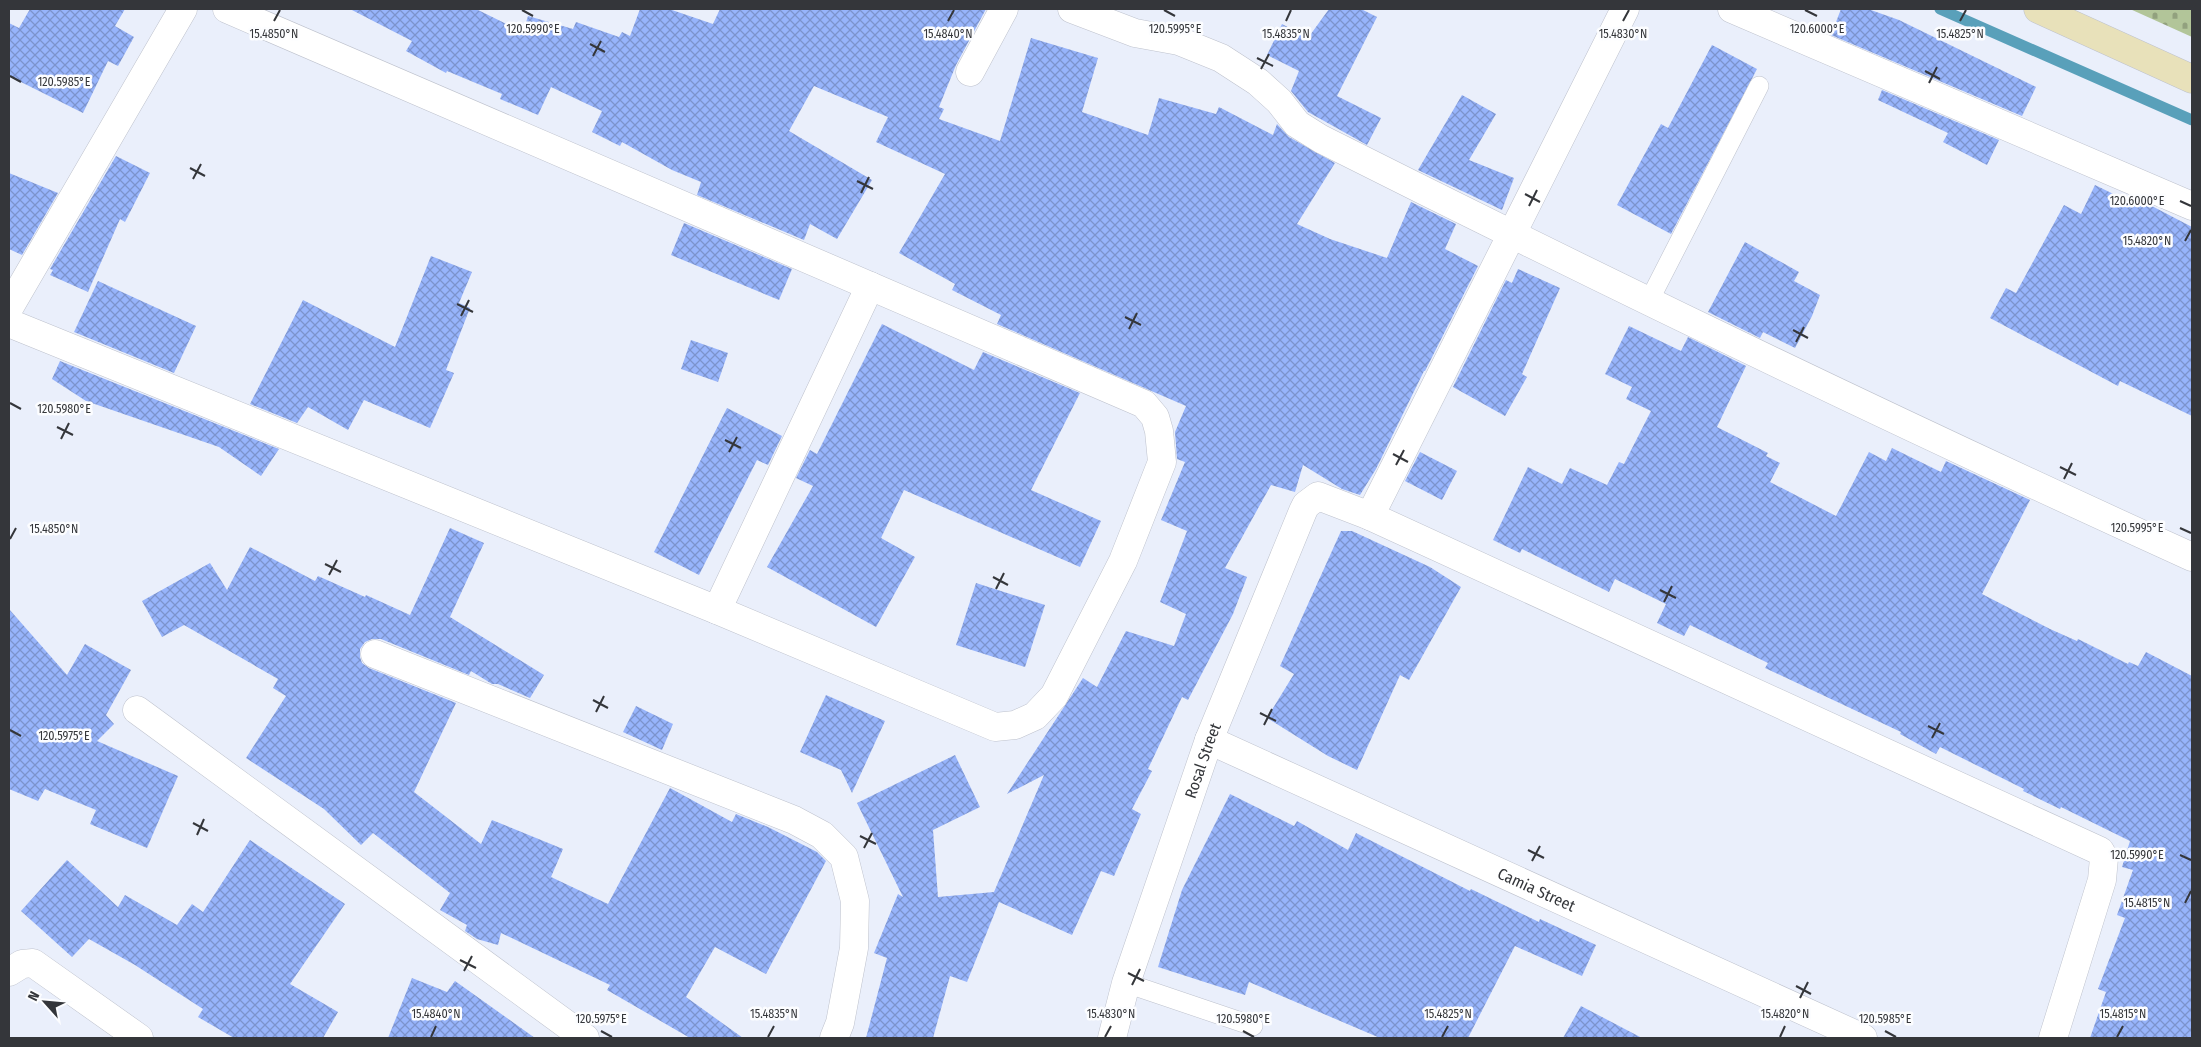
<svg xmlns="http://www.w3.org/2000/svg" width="2201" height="1047" viewBox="0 0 2201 1047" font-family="'Fira Sans Condensed',sans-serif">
<defs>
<pattern id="cemetery-stones" width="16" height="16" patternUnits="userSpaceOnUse" patternTransform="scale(1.25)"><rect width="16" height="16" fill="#b2c599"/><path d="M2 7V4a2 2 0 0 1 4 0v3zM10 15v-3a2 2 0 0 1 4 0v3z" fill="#92a17e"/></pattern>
<pattern id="building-cross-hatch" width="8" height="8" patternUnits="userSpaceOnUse" patternTransform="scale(1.25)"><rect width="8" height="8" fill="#97b4fb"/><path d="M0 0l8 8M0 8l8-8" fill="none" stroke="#7c93cc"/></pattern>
</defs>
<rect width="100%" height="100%" fill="#eaeffb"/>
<!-- cemetery -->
<polygon fill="url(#cemetery-stones)" points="2130,9 2192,9 2192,37"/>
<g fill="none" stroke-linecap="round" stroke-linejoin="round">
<!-- stream -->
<polyline stroke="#59a0ba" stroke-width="11" points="1940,9 2192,120"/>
</g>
<!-- building -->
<g fill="url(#building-cross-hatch)">
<polygon points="30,9 125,9 115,26 134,37 118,66 108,61 83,113 9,76 9,23 19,28"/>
<polygon points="350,9 476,9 523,32 528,16 573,29 576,22 619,37 622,32 630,36 640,9 669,9 713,24 720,9 986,9 956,65 939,107 944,109 939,119 1000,141 1031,38 1098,58 1082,112 1148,135 1159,98 1216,114 1219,107 1273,135 1277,124 1289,137 1335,163 1297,224 1330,239 1387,258 1411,202 1456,224 1445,249 1478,266 1425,371 1424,371 1376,469 1360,495 1342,489 1303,465 1295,492 1271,485 1225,568 1247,577 1233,614 1188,700 1182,697 1148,769 1152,771 1132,809 1141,814 1114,876 1101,871 1072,935 999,902 967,982 950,976 933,1038 866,1038 887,958 874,953 898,894 903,897 857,803 955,755 980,807 933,830 938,897 994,892 1044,775 1007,794 1083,678 1097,687 1126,631 1174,646 1186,614 1160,602 1187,531 1161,520 1185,462 1177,459 1175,432 1186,406 997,324 1001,315 952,290 955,284 899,253 945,174 876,142 888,117 814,86 789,131 872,180 837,239 810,224 804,240 697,195 701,182 672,170 622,142 620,146 592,132 602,111 551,87 538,115 500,99 502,94 447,71 446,73 406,51 412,41"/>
<polygon points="1329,9 1361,9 1377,17 1337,96 1381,118 1367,145 1308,112 1291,91 1299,71 1267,55 1282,24 1308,38"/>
<polygon points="1841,9 1868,9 1899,20 2036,87 2022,116 1831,35"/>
<polygon points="1712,45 1757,69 1671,234 1617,205 1661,124 1668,128"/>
<polygon points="1882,90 1999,140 1987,165 1943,142 1948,133 1878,100"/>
<polygon points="1462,95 1496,114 1469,160 1514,178 1502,210 1418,170"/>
<polygon points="116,156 150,173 125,222 120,219 88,292 50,275 53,270 50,269"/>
<polygon points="9,173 58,193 22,255 9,249"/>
<polygon points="2095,185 2138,206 2141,201 2148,204 2192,227 2192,416 2120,381 2118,386 1990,318 2006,288 2016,293 2064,205 2081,214"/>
<polygon points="684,223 792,269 779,300 671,255"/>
<polygon points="1745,242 1799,272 1794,281 1820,295 1812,316 1795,348 1763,332 1760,338 1708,312"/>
<polygon points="431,256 472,272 459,303 470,308 446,370 454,373 430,428 364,400 348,430 308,407 297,423 250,404 303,300 395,347"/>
<polygon points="1518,269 1560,288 1522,374 1527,377 1505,416 1453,387 1506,280 1512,283"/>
<polygon points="98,281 196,326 174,373 74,332"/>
<polygon points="882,324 974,370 983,352 1080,393 1031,490 1101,521 1080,567 904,490 881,538 915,557 876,627 767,567 813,486 796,478 810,450 817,454"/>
<polygon points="1629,326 1681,351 1688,337 1746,366 1717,427 1768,453 1766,456 1780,463 1770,482 1836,516 1869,452 1886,461 1892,448 1941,472 1946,461 2030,500 1982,594 2050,629 2077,641 2078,639 2128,664 2129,662 2138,666 2146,652 2192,676 2192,1038 2090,1038 2106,992 2098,989 2125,918 2117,915 2133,870 2122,867 2130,841 2061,807 2060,809 2023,791 2024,789 1940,747 1936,754 1900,734 1901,732 1765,668 1768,663 1690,625 1684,636 1657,623 1666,604 1615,579 1609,592 1522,549 1520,553 1493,540 1528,467 1562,484 1570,468 1607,485 1619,462 1624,464 1651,411 1626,399 1632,387 1605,374"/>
<polygon points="691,340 728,353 718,382 681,369"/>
<polygon points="60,361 279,449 261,476 219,447 86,401 52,379"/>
<polygon points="727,408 782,436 768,465 757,460 699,575 654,552"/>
<polygon points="1420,452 1457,471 1442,500 1405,481"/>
<polygon points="450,528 484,543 450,617 544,675 530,698 498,684 492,684 471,671 469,675 381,639 372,639 365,642 360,649 360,657 362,663 369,668 456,703 414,792 481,844 492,820 563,849 551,877 608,904 670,788 732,822 736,814 768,827 817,852 826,861 766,974 715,947 686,997 743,1038 690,1038 607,990 610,985 501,933 498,945 477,939 465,931 467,925 440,910 450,893 373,833 361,845 324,809 246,758 286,696 273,688 278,679 184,625 162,637 142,601 210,563 227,590 250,547 315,581 318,576 365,597 366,595 410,615"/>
<polygon points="1341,531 1352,531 1430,567 1461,587 1409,680 1400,675 1357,770 1328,756 1267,718 1294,674 1280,666"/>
<polygon points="976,583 1045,605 1025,667 956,645"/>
<polygon points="9,609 67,675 85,644 131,670 106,715 114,724 97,741 178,776 147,848 90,824 96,810 45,789 38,801 9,789"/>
<polygon points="826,695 885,721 852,793 841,770 800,752"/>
<polygon points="636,706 673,724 662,750 623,732"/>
<polygon points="1230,794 1294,826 1297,821 1348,850 1356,833 1470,891 1471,889 1539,922 1540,919 1596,945 1582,976 1515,946 1468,1038 1380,1038 1249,982 1245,995 1158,967 1182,890"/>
<polygon points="250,840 345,904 290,984 338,1012 323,1038 234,1038 198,1017 203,1009 135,965 89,939 72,957 21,911 67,860 118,907 125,895 177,925 192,904 203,912"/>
<polygon points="412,978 447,992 455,981 535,1038 388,1038"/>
<polygon points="1581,1006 1642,1038 1563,1038"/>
</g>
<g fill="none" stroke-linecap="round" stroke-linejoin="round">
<defs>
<g id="lane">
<polyline points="1649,301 1759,86"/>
<polyline points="1126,983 1253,1026"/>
</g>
<g id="street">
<path d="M1072,9L1135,33L1179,41L1221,58L1258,82L1279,101L1297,124L1321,139C1609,284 1899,424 2192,557"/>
<polyline points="1732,9 2192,206"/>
<polyline points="970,72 1004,9"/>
<polyline points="9,308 183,9"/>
<polyline points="9,323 717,610 995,727 1015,725 1035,716 1054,696 1123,561 1162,462 1159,431 1155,417 1144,404 227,9"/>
<polyline points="1370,516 1625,9"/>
<polyline points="717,610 870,286"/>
<polyline points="375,654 794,820 822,835 844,857 855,901 854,948 840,1023 834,1038"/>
<polyline points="137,710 585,1038"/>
<path id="s1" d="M1209,740L1863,1038"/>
<polyline points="9,972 22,964 33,963 139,1038"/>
<path id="s2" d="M1112,1038L1126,983L1209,740L1303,511L1306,505L1318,496L1370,516L2100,851L2104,858L2102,880L2053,1038"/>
</g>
<polyline id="secondary" points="2038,9 2192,79"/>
</defs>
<!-- lane casing -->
<use href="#lane" stroke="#bec2cd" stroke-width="20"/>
<!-- street casing -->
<use href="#street" stroke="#bec2cd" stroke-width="29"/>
<!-- secondary casing -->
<use href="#secondary" stroke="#bec2cd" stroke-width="29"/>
<!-- lane -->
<use href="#lane" stroke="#fff" stroke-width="19"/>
<!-- street -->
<use href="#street" stroke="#fff" stroke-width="28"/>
<!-- secondary -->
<use href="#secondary" stroke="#e8e1ba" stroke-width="28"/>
</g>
<!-- ticks -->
<path fill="none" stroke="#34363a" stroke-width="2" d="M522,10L533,16M1164,10L1175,16M1805,10L1817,16M274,21L280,10M948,21L954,10M1286,21L1291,10M1623,21L1629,10M1960,21L1966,10M590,44L605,52M593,56L601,41M1257,58L1273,66M1261,69L1269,54M1925,71L1940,79M10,76L21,82M1929,83L1937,67M190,168L205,176M193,179L201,164M857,181L873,189M861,193L869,177M1525,194L1540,202M2180,201L2191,206M1529,206L1537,190M2185,241L2191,230M457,304L473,312M461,316L469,300M1125,317L1141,325M1129,329L1137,313M1793,330L1808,338M1796,342L1804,327M10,403L21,409M57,427L73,435M61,439L69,423M725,440L741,448M729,452L737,437M1393,454L1408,462M1396,465L1404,450M2060,467L2076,475M2064,479L2072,463M2180,528L2191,533M10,539L16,528M325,564L341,572M329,575L337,560M993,577L1008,585M996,589L1004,573M1660,590L1676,598M1664,602L1672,586M593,700L608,708M596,712L604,696M1260,713L1276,721M1264,725L1272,709M1928,726L1944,734M10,730L21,736M1932,738L1940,723M193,823L208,831M197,835L204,819M860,836L876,844M864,848L872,833M1528,850L1544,858M2180,855L2191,860M1532,861L1540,846M2185,903L2191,891M460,960L476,968M464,971L472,956M1128,973L1144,981M1132,985L1140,969M1796,986L1811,994M1800,998L1808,982M601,1031L612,1037M1243,1031L1254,1037M1885,1031L1896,1037M431,1037L436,1026M768,1037L774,1026M1105,1037L1111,1026M1442,1037L1448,1026M1780,1037L1785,1026M2117,1037L2123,1026"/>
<g text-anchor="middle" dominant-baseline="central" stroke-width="5" stroke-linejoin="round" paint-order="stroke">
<!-- street labels -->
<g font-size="16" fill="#34363a" stroke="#fcfdff">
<text stroke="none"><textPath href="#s2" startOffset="292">Rosal Street</textPath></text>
<text stroke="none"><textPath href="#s1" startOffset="360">Camia Street</textPath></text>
</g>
</g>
<g font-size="12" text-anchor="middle" fill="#34363a" stroke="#fcfdff" stroke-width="5" stroke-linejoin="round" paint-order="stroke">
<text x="533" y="33">120.5990°E</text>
<text x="1175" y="33">120.5995°E</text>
<text x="1817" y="33">120.6000°E</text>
<text x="274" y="38">15.4850°N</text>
<text x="948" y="38">15.4840°N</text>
<text x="1286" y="38">15.4835°N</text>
<text x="1623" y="38">15.4830°N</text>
<text x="1960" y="38">15.4825°N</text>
<text x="64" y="86">120.5985°E</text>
<text x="2137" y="205">120.6000°E</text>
<text x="2147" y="245">15.4820°N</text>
<text x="64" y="413">120.5980°E</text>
<text x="2137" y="532">120.5995°E</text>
<text x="54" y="533">15.4850°N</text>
<text x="64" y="740">120.5975°E</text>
<text x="2137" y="859">120.5990°E</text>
<text x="2147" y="907">15.4815°N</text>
<text x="436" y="1018">15.4840°N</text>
<text x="774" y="1018">15.4835°N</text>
<text x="1111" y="1018">15.4830°N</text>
<text x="1448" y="1018">15.4825°N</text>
<text x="1785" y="1018">15.4820°N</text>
<text x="2123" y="1018">15.4815°N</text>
<text x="601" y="1023">120.5975°E</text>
<text x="1243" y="1023">120.5980°E</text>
<text x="1885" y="1023">120.5985°E</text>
</g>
<!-- border -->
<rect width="2201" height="1047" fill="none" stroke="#34363a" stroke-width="20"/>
<!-- north arrow -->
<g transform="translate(45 1002) rotate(297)" stroke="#fcfdff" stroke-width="4" paint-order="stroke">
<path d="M0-4L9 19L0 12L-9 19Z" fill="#34363a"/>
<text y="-8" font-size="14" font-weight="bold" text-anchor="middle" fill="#34363a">N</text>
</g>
</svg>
